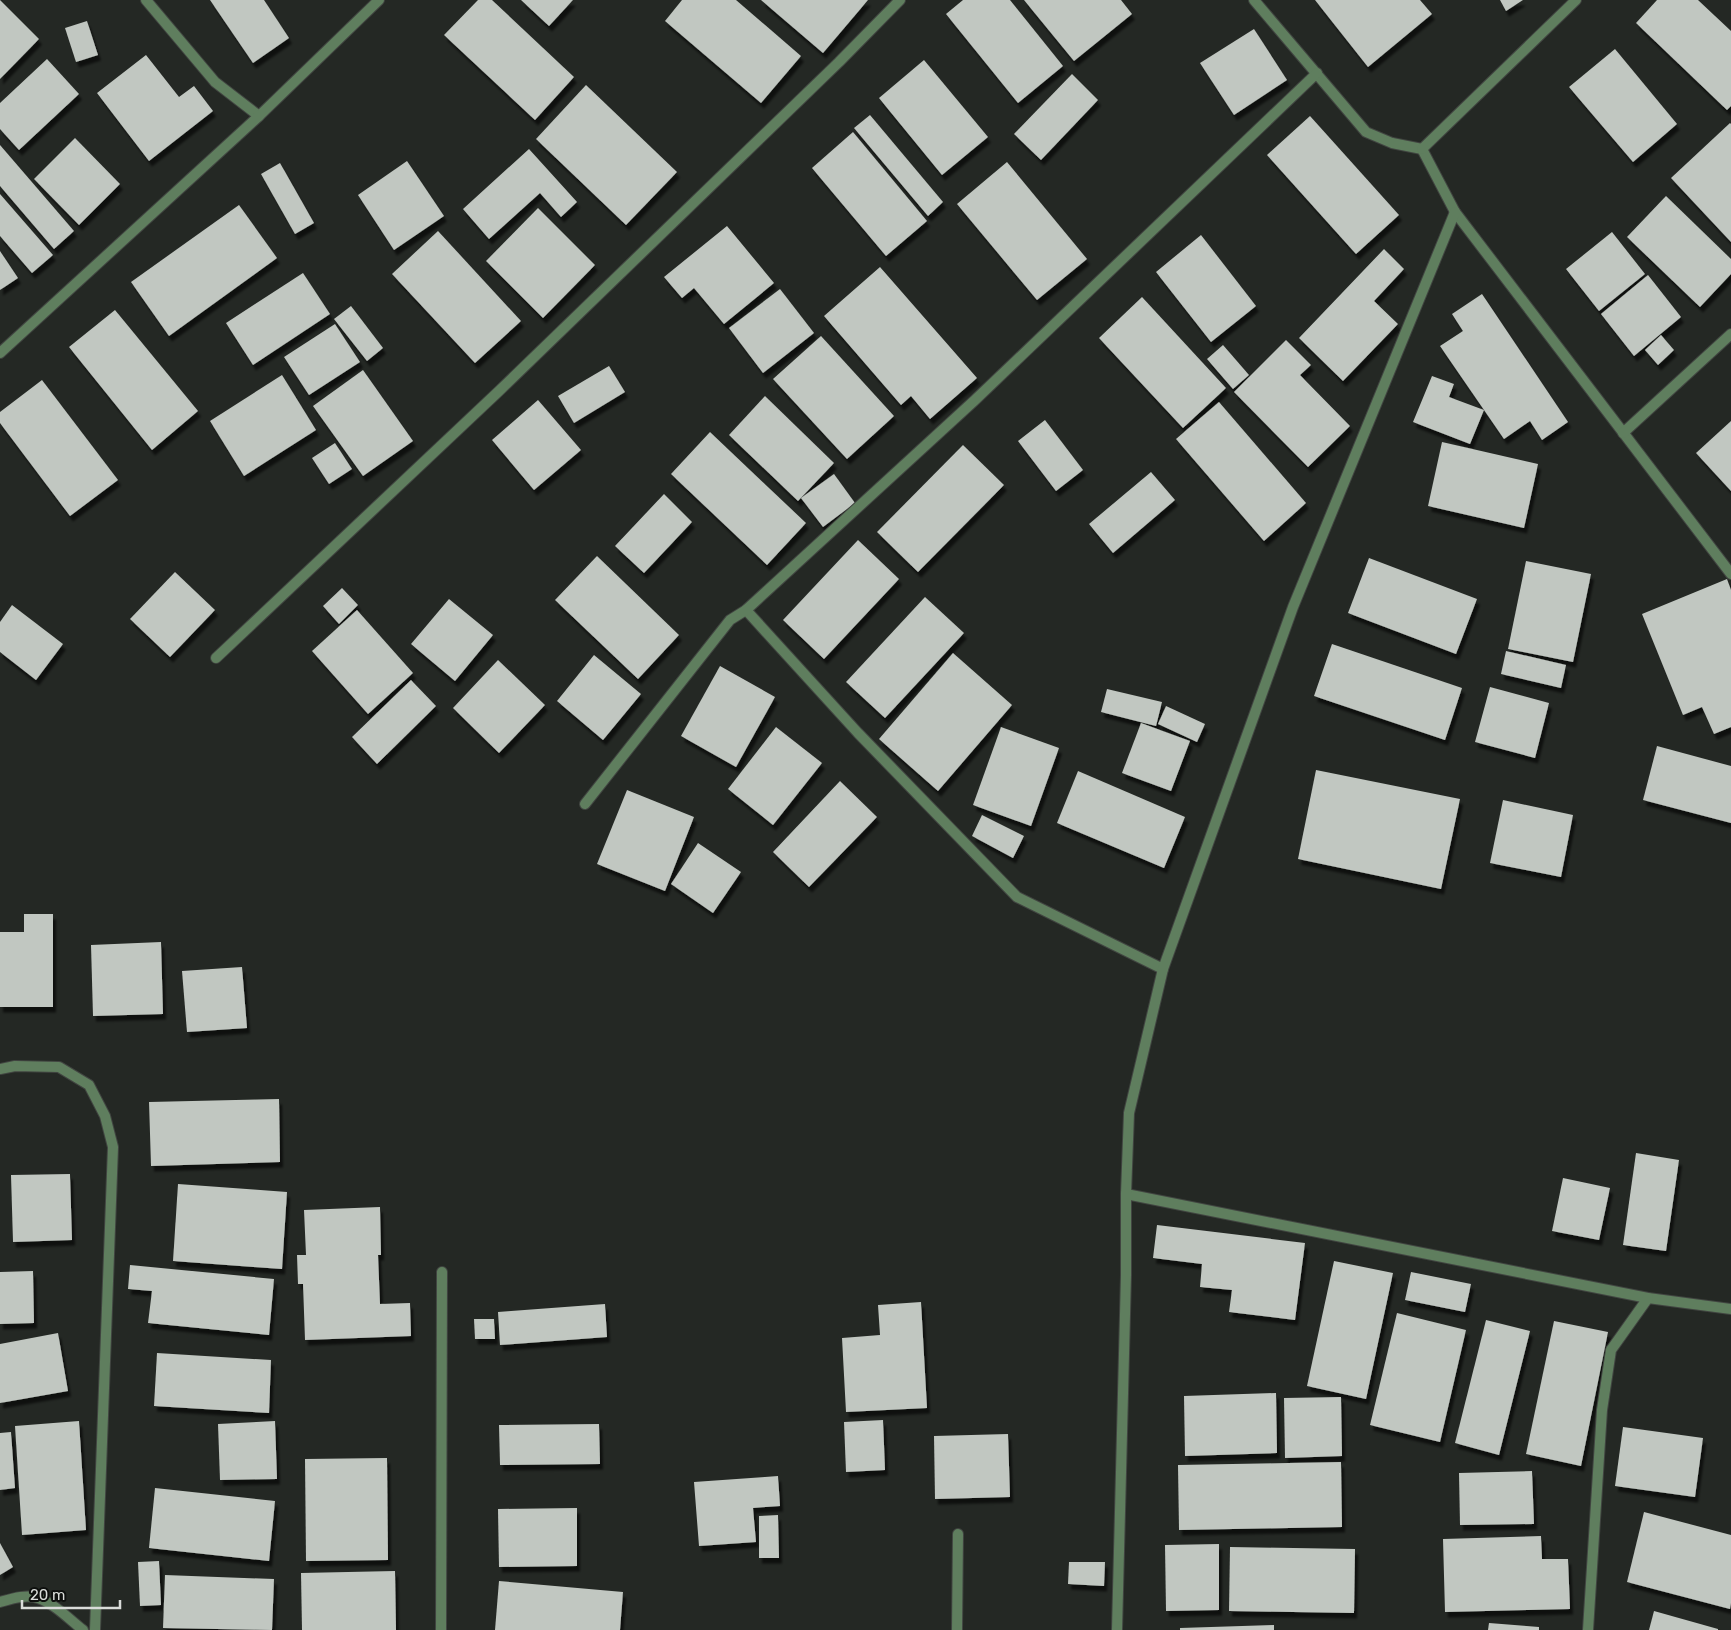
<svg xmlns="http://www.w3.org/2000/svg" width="1731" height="1630" viewBox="0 0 1731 1630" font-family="Rubik,sans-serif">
<defs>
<filter id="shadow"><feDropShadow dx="3" dy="5.5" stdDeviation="1" flood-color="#0009"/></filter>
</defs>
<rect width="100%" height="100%" fill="#242824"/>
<!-- building -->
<g fill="#c1c7c1" filter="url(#shadow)">
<polygon points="0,0 39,39 0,79"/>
<polygon points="210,0 264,0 289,38 253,63"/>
<polygon points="478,0 492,0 574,77 535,120 444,35"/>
<polygon points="521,0 573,0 549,26"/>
<polygon points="682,0 736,0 801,56 761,103 665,21"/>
<polygon points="761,0 868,0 823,53"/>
<polygon points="963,0 1010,0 1063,66 1018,103 946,14"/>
<polygon points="1024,0 1121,0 1132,14 1074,61"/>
<polygon points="1315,0 1420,0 1432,14 1368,67"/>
<polygon points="1500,0 1523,0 1506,11"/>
<polygon points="1657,0 1698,0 1731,31 1731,106 1727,110 1636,23"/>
<polygon points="87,21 98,55 76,62 65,28"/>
<polygon points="1254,29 1287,80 1234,115 1200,63"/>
<polygon points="1615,49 1677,124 1633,162 1569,87"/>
<polygon points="146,55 179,97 194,86 213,111 149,161 97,93"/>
<polygon points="47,59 79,94 19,150 0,129 0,103"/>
<polygon points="924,60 988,137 942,175 879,98"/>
<polygon points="1072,74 1098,100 1041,160 1014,134"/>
<polygon points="586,85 677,172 626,225 536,139"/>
<polygon points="870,115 943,202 928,216 854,128"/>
<polygon points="1310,116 1399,215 1356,254 1267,155"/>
<polygon points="1730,123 1731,124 1731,242 1671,178"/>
<polygon points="853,132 927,221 886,256 812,168"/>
<polygon points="75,138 120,184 79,225 34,179"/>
<polygon points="0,145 74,231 54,249 0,186"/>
<polygon points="529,149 577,202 561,217 540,193 489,239 463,209"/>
<polygon points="407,161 444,216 394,250 358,195"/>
<polygon points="1007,162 1087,259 1037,300 957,204"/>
<polygon points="280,163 314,223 295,234 261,174"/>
<polygon points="0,194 53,255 32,273 0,236"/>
<polygon points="1666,196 1731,259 1731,274 1700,307 1627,237"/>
<polygon points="239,205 277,258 169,336 131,282"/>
<polygon points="538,208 595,265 543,318 486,261"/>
<polygon points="727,226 774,283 724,324 694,288 682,298 664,277"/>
<polygon points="438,231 521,321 475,363 392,274"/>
<polygon points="1612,232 1645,274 1599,311 1566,269"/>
<polygon points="1201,235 1256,306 1211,342 1156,272"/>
<polygon points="1384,249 1404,269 1374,301 1398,324 1343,381 1299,338"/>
<polygon points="0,251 18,278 0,290"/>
<polygon points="880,267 977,378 930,419 911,396 901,405 824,316"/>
<polygon points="303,273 330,314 253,365 226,323"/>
<polygon points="1648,275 1681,317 1634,356 1601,314"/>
<polygon points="780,289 814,333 763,373 729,328"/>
<polygon points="1482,294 1568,422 1542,440 1530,421 1504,439 1440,346 1463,331 1452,314"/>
<polygon points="1142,297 1226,388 1183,428 1099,338"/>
<polygon points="351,306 383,348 367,361 334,319"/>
<polygon points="115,310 198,411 152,450 69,347"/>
<polygon points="335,324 360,362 309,395 284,357"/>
<polygon points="1661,335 1674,350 1658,365 1645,350"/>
<polygon points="821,336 894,416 847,459 773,379"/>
<polygon points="1286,340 1311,365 1300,375 1350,426 1308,467 1234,392"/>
<polygon points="1223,345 1249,375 1233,389 1207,359"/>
<polygon points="609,366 625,392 574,423 558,396"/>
<polygon points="363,370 413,441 363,476 313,406"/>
<polygon points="282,375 316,430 244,476 210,421"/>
<polygon points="1432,376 1454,384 1449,397 1484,410 1470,444 1413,422"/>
<polygon points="42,380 118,480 70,516 0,423 0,412"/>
<polygon points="765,396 834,463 798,501 729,435"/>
<polygon points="538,400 581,450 534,490 492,440"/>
<polygon points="1219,402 1306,503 1264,541 1176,439"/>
<polygon points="1045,420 1083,470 1056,491 1018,441"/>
<polygon points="1731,421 1731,491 1696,453"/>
<polygon points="710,432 806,523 767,565 671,474"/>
<polygon points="1442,442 1538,464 1524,528 1428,506"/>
<polygon points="335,443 352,469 329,484 312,458"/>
<polygon points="963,445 1004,485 918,572 877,532"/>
<polygon points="1151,472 1175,500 1113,553 1089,524"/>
<polygon points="834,474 855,503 823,527 801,498"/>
<polygon points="664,494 692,522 644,573 615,546"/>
<polygon points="858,540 899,579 824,659 783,620"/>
<polygon points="597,556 679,635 638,679 555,600"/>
<polygon points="1369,558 1477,599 1456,654 1348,613"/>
<polygon points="1526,561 1591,574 1573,662 1508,649"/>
<polygon points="175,572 215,610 170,657 130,619"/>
<polygon points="1727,579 1731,590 1731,727 1714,734 1702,707 1683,715 1642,614"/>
<polygon points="342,588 358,605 339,624 323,606"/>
<polygon points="925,597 964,633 885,718 846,682"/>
<polygon points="449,599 493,635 455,681 411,644"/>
<polygon points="12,605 63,644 36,680 0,652 0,622"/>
<polygon points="357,610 413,673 368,714 312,651"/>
<polygon points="1332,644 1462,688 1445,740 1314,696"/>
<polygon points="1506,651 1566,665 1561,688 1501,674"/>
<polygon points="953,653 1012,705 938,791 879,739"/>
<polygon points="594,655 641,694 603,740 557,701"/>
<polygon points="498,660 545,705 499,753 453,708"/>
<polygon points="720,666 775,697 736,767 681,736"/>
<polygon points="411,680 436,706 377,764 352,737"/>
<polygon points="1490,687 1549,703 1535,758 1475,742"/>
<polygon points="1107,689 1162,702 1156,726 1101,712"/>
<polygon points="1166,706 1205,724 1197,742 1158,724"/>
<polygon points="1141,723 1190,741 1171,791 1122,773"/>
<polygon points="776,727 822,763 773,825 728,789"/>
<polygon points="1001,727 1059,748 1031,826 973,805"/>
<polygon points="1657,746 1731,766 1731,823 1643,800"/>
<polygon points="1316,770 1460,799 1441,889 1298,859"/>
<polygon points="1078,771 1185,817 1164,868 1057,823"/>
<polygon points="840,781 877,817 809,887 773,852"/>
<polygon points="627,790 694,817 665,891 597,864"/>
<polygon points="1503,800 1573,815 1561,877 1490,863"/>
<polygon points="982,815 1024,836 1013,858 972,836"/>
<polygon points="698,843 741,872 713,913 671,884"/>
<polygon points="24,914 53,914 53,1007 0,1007 0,932 24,932"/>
<polygon points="161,942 163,1014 93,1016 91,945"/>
<polygon points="242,967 247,1028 187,1032 182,971"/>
<polygon points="279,1099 280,1162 151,1166 149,1102"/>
<polygon points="1636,1153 1679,1160 1666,1251 1623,1245"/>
<polygon points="70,1174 72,1240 13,1242 11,1175"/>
<polygon points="1563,1178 1610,1188 1599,1240 1552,1231"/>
<polygon points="178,1184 287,1192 282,1269 173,1261"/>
<polygon points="380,1207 381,1255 378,1255 380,1304 410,1303 411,1336 305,1340 303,1284 298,1284 297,1255 306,1255 304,1210"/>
<polygon points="1157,1225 1305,1243 1295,1320 1229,1312 1232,1290 1200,1287 1202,1264 1153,1258"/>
<polygon points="1334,1261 1393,1273 1366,1399 1307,1386"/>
<polygon points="130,1265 274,1279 269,1335 148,1323 152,1291 128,1289"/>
<polygon points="33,1271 34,1323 0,1324 0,1272"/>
<polygon points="1411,1272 1471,1284 1465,1312 1405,1300"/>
<polygon points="921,1302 927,1408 846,1412 842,1338 880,1335 878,1305"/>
<polygon points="605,1304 607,1337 500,1345 498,1312"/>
<polygon points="1397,1313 1466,1330 1440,1442 1370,1425"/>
<polygon points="474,1319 494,1319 495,1339 475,1339"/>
<polygon points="1486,1320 1530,1331 1499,1455 1455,1443"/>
<polygon points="1554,1321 1608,1332 1581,1466 1526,1454"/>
<polygon points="58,1333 68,1391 0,1403 0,1344"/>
<polygon points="157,1353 271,1360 269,1413 154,1406"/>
<polygon points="1276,1393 1277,1453 1185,1456 1184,1396"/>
<polygon points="1341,1397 1342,1456 1285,1458 1284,1398"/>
<polygon points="883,1420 885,1470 846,1472 844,1422"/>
<polygon points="79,1421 86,1530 22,1535 15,1426"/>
<polygon points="275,1421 277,1479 220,1480 218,1424"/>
<polygon points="599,1424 600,1464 500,1465 499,1425"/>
<polygon points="1623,1427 1703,1438 1695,1497 1615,1486"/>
<polygon points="11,1432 15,1488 0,1490 0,1433"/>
<polygon points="1008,1434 1010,1497 935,1499 934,1436"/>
<polygon points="387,1458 388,1560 306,1561 305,1459"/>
<polygon points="1341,1462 1342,1527 1179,1530 1178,1465"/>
<polygon points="1532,1471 1534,1524 1460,1525 1459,1473"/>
<polygon points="778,1476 780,1506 753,1508 756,1542 699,1546 694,1482"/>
<polygon points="155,1488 275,1501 269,1561 149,1548"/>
<polygon points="577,1508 577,1566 499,1567 498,1509"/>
<polygon points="1644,1512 1731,1535 1731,1603 1730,1609 1627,1582"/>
<polygon points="778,1515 779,1558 759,1558 759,1516"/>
<polygon points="1541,1536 1542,1559 1568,1559 1570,1609 1445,1612 1443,1539"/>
<polygon points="0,1543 13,1567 0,1575"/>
<polygon points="1219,1544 1219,1610 1166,1611 1165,1545"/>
<polygon points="1230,1547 1355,1549 1354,1613 1229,1611"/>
<polygon points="159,1561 161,1605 140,1606 138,1562"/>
<polygon points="1069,1562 1105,1562 1104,1586 1068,1584"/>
<polygon points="395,1571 396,1630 302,1630 301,1573"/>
<polygon points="165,1575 274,1579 272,1630 163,1628"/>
<polygon points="499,1581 623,1592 620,1630 495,1630"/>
<polygon points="1654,1611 1718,1629 1718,1630 1649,1630"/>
<polygon points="1489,1623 1539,1627 1539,1630 1488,1630"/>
<polygon points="1274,1625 1274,1630 1180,1630 1180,1628"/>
</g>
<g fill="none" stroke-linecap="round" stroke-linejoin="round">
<defs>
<g id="street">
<polyline points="146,0 215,82 259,116"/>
<polyline points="1254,0 1366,132 1392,143 1422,149"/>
<polyline points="1422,149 1455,212 1731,574"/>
<polyline points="1422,149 1576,0"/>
<polyline points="0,353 259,116 379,0"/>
<polyline points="1623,433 1731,334"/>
<polyline points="746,610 858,733 1017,897 1163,969"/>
<polyline points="216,658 499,391 839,62 900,0"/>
<polyline points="585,804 730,620 746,610 975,400 1317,73"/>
<polyline points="0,1069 15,1066 59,1067 89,1085 105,1116 113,1147 95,1630"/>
<polyline points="1126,1194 1648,1298 1731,1309"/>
<path d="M0,1602C11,1599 26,1594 38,1598C55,1604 69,1619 83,1630"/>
<polyline points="441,1630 442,1272"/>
<polyline points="957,1630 958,1534"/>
<polyline points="1117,1630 1126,1275 1126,1194 1129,1113 1163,969 1293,607 1455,212"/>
<polyline points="1588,1630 1602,1410 1611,1350 1648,1298"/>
</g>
</defs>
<!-- street casing -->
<use href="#street" stroke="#414541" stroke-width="12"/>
<!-- street -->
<use href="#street" stroke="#5f7e5e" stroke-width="10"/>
</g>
<!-- scale -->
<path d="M22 1600v8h98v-8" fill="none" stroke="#d9dcd9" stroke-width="2.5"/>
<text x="30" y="1600" font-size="15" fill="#d9dcd9" stroke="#0e100e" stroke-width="4" paint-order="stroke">20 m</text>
</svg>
